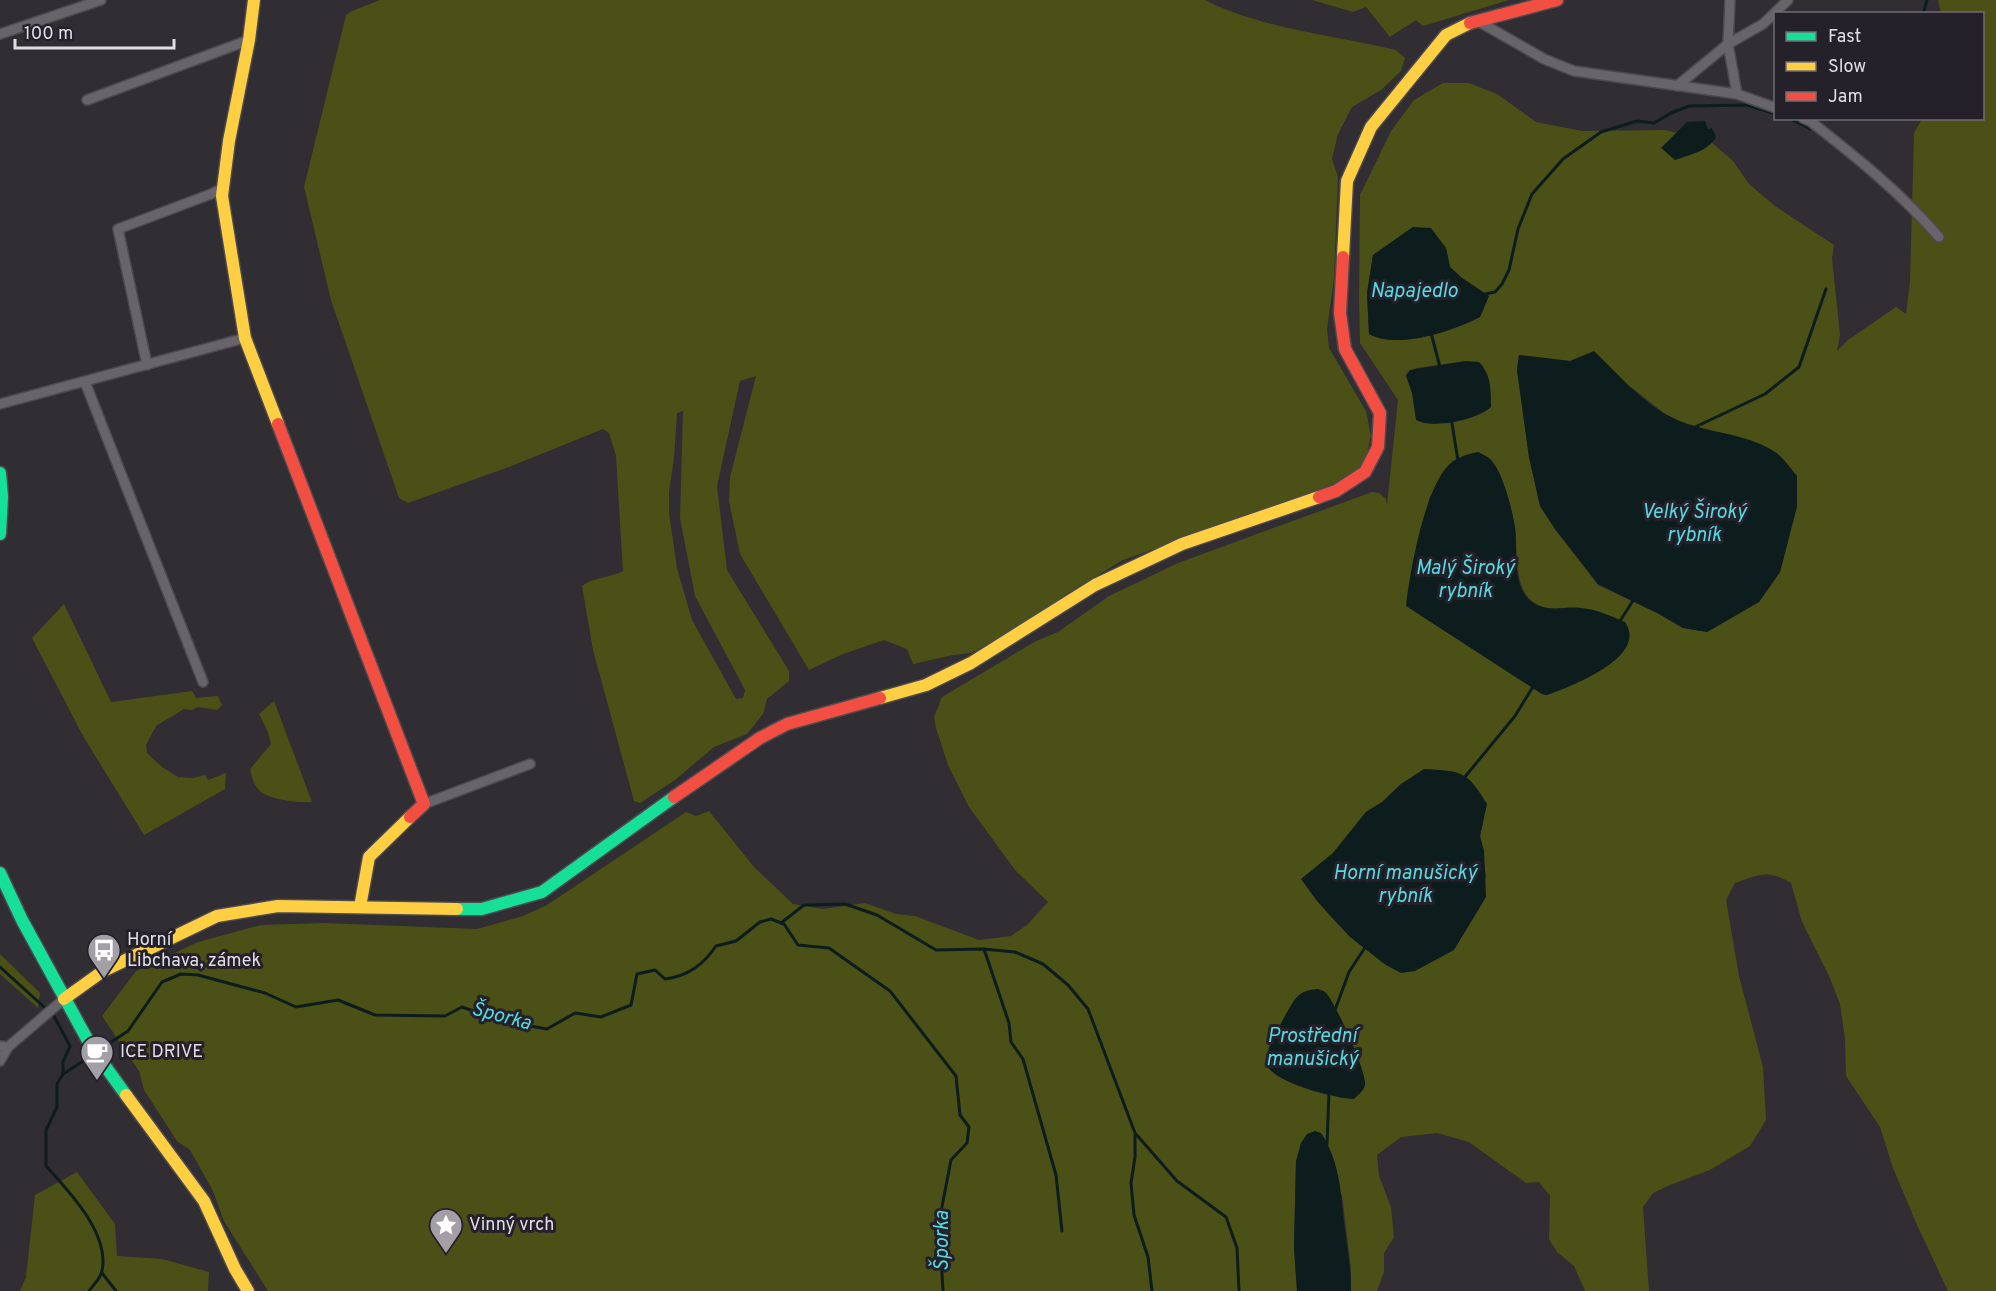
<svg xmlns="http://www.w3.org/2000/svg" width="1996" height="1291" viewBox="0 0 1996 1291" font-family="Overpass,sans-serif">
<rect width="100%" height="100%" fill="#302d33"/>
<!-- green -->
<g fill="#4b5016" fill-rule="evenodd">
<path d="M380,0H1205C1259,28 1337,36 1396,50L1405,58L1401,71L1381,90L1352,107L1338,134L1332,159L1338,177L1334,278L1327,329L1329,348L1366,411L1371,436L1366,458L1357,471L1333,487L1123,560L1073,590L1007,634L971,653L953,655L913,664L907,649L884,640L843,654L809,670L740,554L729,501L730,477L756,376L740,381L717,486L727,570L789,671V681L767,699L763,714L747,734L714,747L675,780L640,803L634,801L593,650L582,586C594,577 610,578 623,571L616,456L609,433L603,429L509,467L408,503L399,498L331,300L304,187L346,15L352,11ZM683,411L680,518L695,596L745,690L743,698L736,699L692,620L677,568L669,513V492L674,458L677,413Z"/>
<polygon points="1312,0 1509,0 1423,26 1416,20 1390,37 1366,7 1353,12"/>
<path d="M1938,0H1996V1291H1948L1917,1225L1893,1168L1880,1127L1846,1076L1845,1039L1840,1004L1830,978L1802,922L1791,883C1768,869 1759,875 1735,883L1726,900L1739,976L1763,1067L1766,1120L1750,1146L1710,1170L1670,1185L1653,1193L1643,1207L1649,1291H1585L1574,1266L1557,1252L1549,1239L1550,1196L1539,1182L1526,1183L1469,1142L1437,1133L1401,1137L1377,1155L1379,1176L1391,1207L1394,1237L1384,1253V1272L1377,1291H1351V1269L1342,1195L1296,1161L1294,1248L1297,1291H268L224,1221L213,1191L190,1150L177,1141L144,1090L139,1071L102,1016L136,971L198,942L261,925L325,923L477,929L523,916L547,905L686,812L696,816L709,811L754,867L793,904L823,909L865,903L896,914L915,916L979,940L1011,936L1027,925L1048,902L1015,870L969,807L948,765L936,728L934,717L942,697L1036,641L1058,632L1109,596L1178,563L1372,492L1379,493L1386,499L1387,505L1398,400L1360,343L1359,298L1360,195L1391,131L1414,100L1443,83H1469L1497,94L1536,122L1582,131L1665,130L1710,141L1733,161L1749,184L1775,206L1834,245L1832,258L1840,335L1837,351L1848,340L1896,307L1906,314L1910,282L1914,133L1922,119L1982,118V14L1941,13ZM1413,227L1446,248L1450,267L1462,278L1489,296L1480,317C1452,331 1398,350 1369,334L1367,293L1373,255ZM1519,355L1570,361L1635,390L1665,414L1692,427L1749,440L1797,507L1780,572L1759,602L1707,632L1683,628L1659,614L1598,585L1555,529L1540,506L1529,457L1517,370ZM1466,361L1435,424L1423,423L1417,420L1412,393L1406,376L1416,368ZM1490,459C1504,478 1512,506 1515,529C1519,560 1511,604 1552,609L1570,686L1547,695L1542,694L1407,606L1416,551L1430,496ZM1424,770H1432L1483,823L1480,836L1486,876L1479,909L1468,926L1386,965C1350,938 1327,917 1302,879L1333,853L1366,812L1382,802L1401,784ZM1295,999L1342,1098L1287,1080L1275,1074L1268,1048Z"/>
<polygon points="64,604 111,702 192,691 196,698 218,696 222,705 217,710 198,707 192,710 184,709 156,726 146,745 147,753 162,767 178,777 193,778 205,775 208,780 226,773 225,789 144,835 83,736 32,638"/>
<path d="M274,701L312,802C299,803 275,800 264,794C255,789 252,779 250,769L271,744L268,732L259,714Z"/>
<polygon points="0,954 40,993 38,1008 0,974"/>
<polygon points="77,1172 115,1224 117,1256 162,1259 209,1272 208,1291 20,1291 26,1277 35,1195"/>
</g>
<!-- water -->
<g fill="#0d1d1e">
<path d="M1705,121L1708,129L1712,128L1716,137C1707,152 1691,154 1675,160L1661,148L1687,122Z"/>
<path d="M1413,227L1431,228L1446,248L1450,267L1462,278L1489,296L1480,317C1452,331 1398,350 1369,334L1367,293L1373,255Z"/>
<path d="M1594,351C1616,372 1641,401 1667,415C1701,434 1744,431 1775,452C1784,458 1791,469 1797,476V506L1780,572L1759,602L1707,632L1683,628L1659,614L1598,584L1555,529L1540,506L1529,457L1517,370L1519,355L1570,361Z"/>
<path d="M1466,361L1479,362C1491,374 1491,390 1491,407C1477,420 1434,429 1416,420L1412,393L1406,375L1410,370Z"/>
<path d="M1478,452C1482,454 1487,456 1490,459C1503,471 1512,510 1515,528C1518,551 1511,586 1532,602C1548,613 1563,606 1581,608C1596,609 1611,616 1625,622C1649,657 1571,686 1547,695L1542,694L1406,606C1410,572 1425,483 1452,462C1460,456 1469,454 1478,452Z"/>
<path d="M1424,769C1463,771 1467,771 1487,804L1480,836L1484,851L1486,897L1454,950L1415,971L1401,973L1386,965L1350,937L1317,901L1301,879L1333,853L1366,812L1382,802L1401,784Z"/>
<path d="M1317,989C1318,989 1324,991 1325,992C1334,999 1367,1073 1365,1084C1365,1090 1358,1095 1354,1099C1334,1098 1274,1083 1266,1064C1262,1056 1290,1005 1296,998C1303,991 1308,990 1317,989Z"/>
<path d="M1315,1131L1321,1133C1339,1160 1341,1191 1344,1222C1347,1245 1351,1267 1351,1291H1297L1294,1248L1296,1161L1301,1143L1307,1134Z"/>
</g>
<g fill="none" stroke-linecap="round" stroke-linejoin="round">
<!-- stream -->
<g stroke="#0d1d1e" stroke-width="3">
<polyline points="1923,14 1927,0"/>
<polyline points="1789,118 1810,129 1815,118"/>
<polyline points="1485,294 1495,292 1502,284 1509,270 1518,229 1532,194 1563,159 1601,132 1637,121 1654,123 1671,113 1689,106 1747,105 1776,114"/>
<polyline points="1431,333 1440,367"/>
<polyline points="1451,417 1458,461"/>
<polyline points="1691,429 1765,394 1799,367 1826,289"/>
<polyline points="1620,621 1634,599"/>
<polyline points="1464,778 1515,716 1534,685"/>
<polyline points="781,923 804,905 845,904 877,915 936,950 983,949 1015,952 1043,964 1068,985 1088,1009 1135,1133 1177,1181 1226,1217 1237,1248 1239,1291"/>
<polyline points="984,949 1009,1023 1011,1042 1023,1059 1056,1175 1062,1231"/>
<polyline points="0,967 54,1016 70,1046 63,1062 63,1074"/>
<polyline points="1335,1010 1349,972 1366,946"/>
<path d="M99,1050L128,1031L162,982L181,974L198,975L265,993L296,1007L338,1000L375,1015L445,1016L462,1007L502,1021L547,1029L575,1013L601,1017L631,1005L637,974L655,970L665,979C688,976 703,965 716,946L736,941L760,922L771,919L784,924L798,945L829,948L890,991L956,1076L960,1115L969,1127L967,1143L951,1160L939,1222L943,1291"/>
<polyline points="1135,1135 1135,1157 1131,1183 1134,1215 1148,1257 1152,1291"/>
<polyline points="1327,1144 1329,1091"/>
<polyline points="102,1273 116,1291"/>
<path d="M89,1291C93,1285 101,1278 102,1271C110,1234 69,1191 46,1166V1130L57,1107V1084L63,1074L94,1054"/>
</g>
<defs>
<g id="street">
<polyline points="1730,0 1728,44 1737,94"/>
<polyline points="1476,20 1544,59 1574,71 1737,94 1776,108"/>
<polyline points="0,34 101,0"/>
<polyline points="1677,86 1728,44 1763,24 1788,0"/>
<polyline points="87,100 249,40"/>
<path d="M1803,118L1810,121C1855,156 1901,193 1939,237"/>
<polyline points="147,365 118,229 211,194 223,188"/>
<polyline points="85,382 203,682"/>
<polyline points="0,404 245,338"/>
<polyline points="424,804 530,764"/>
<polyline points="0,1046 8,1047 64,999"/>
<polyline points="0,1061 8,1047"/>
</g>
<g id="fast">
<polyline points="0,473 2,497 0,534"/>
<polyline points="0,873 22,920 92,1048 126,1095"/>
<polyline points="457,909 482,909 542,892 674,797"/>
</g>
<g id="slow">
<polyline points="254,0 249,40 229,141 222,196 245,338 278,424"/>
<polyline points="1343,257 1347,181 1371,127 1446,35 1470,23"/>
<polyline points="880,698 926,685 971,663 1095,585 1182,544 1319,497"/>
<polyline points="360,907 369,857 410,817"/>
<polyline points="64,999 103,971 217,916 278,906 457,909"/>
<polyline points="126,1095 204,1201 235,1269 248,1291"/>
</g>
<g id="jam">
<polyline points="1470,23 1557,0"/>
<polyline points="278,424 424,804 410,817"/>
<polyline points="1319,497 1336,491 1365,472 1378,447 1380,413 1345,349 1340,313 1343,257"/>
<polyline points="674,797 760,738 787,724 880,698"/>
</g>
</defs>
<!-- street casing -->
<use href="#street" stroke="#4d4a4f" stroke-width="12"/>
<!-- fast casing -->
<use href="#fast" stroke="#4d4a4f" stroke-width="15"/>
<!-- slow casing -->
<use href="#slow" stroke="#4d4a4f" stroke-width="15"/>
<!-- jam casing -->
<use href="#jam" stroke="#4d4a4f" stroke-width="15"/>
<!-- street -->
<use href="#street" stroke="#67656a" stroke-width="9"/>
<!-- fast -->
<use href="#fast" stroke="#16e098" stroke-width="12"/>
<!-- slow -->
<use href="#slow" stroke="#ffcf43" stroke-width="12"/>
<!-- jam -->
<use href="#jam" stroke="#f24e42" stroke-width="12"/>
</g>
<!-- icons -->
<defs>
<symbol id="bus-pin" viewBox="-11 -11 22 30"><path d="M0 17L-7.5 6A9.5 9.5 0 1 1 7.5 6Z" fill="#a29fa6" stroke="#25212b"/><path d="M-5-6H5V4H4V6H2V4H-2V6H-4V4H-5ZM-3.5-4V0h7V-4ZM-3.5 1.2v1.5H-2V1.2ZM2 1.2v1.5H3.5V1.2Z" fill="#fff"/></symbol>
<symbol id="cafe-pin" viewBox="-11 -11 22 30"><path d="M0 17L-7.5 6A9.5 9.5 0 1 1 7.5 6Z" fill="#a29fa6" stroke="#25212b"/><path d="M-5.5-4.5H6V0H3Q3 3.5 0 3.5H-2.5Q-5.5 3.5-5.5 0ZM3-3.2v2h1.7v-2ZM-6 4.5H4V6H-6Z" fill="#fff"/></symbol>
<symbol id="sight-pin" viewBox="-11 -11 22 30"><path d="M0 17L-7.5 6A9.5 9.5 0 1 1 7.5 6Z" fill="#a29fa6" stroke="#25212b"/><path d="M0-6L1.8-2.2L6-1.7L2.9 1.2L3.7 5.4L0 3.3L-3.7 5.4L-2.9 1.2L-6-1.7L-1.8-2.2Z" fill="#fff"/></symbol>
</defs>
<g fill-rule="evenodd">
<use href="#bus-pin" x="85" y="931" width="38" height="52"/>
<use href="#cafe-pin" x="78" y="1033" width="38" height="52"/>
<use href="#sight-pin" x="427" y="1206" width="38" height="52"/>
</g>
<g text-anchor="middle" dominant-baseline="central" stroke-width="6" stroke-linejoin="round" paint-order="stroke">
<!-- poi labels -->
<g font-size="18" fill="#e0dde4" stroke="#25212b" text-anchor="start">
<text x="127" y="940">Horní<tspan x="127" dy="21">Libchava, zámek</tspan></text>
<text x="120" y="1052">ICE DRIVE</text>
<text x="469" y="1225">Vinný vrch</text>
</g>
<!-- water labels -->
<g font-size="20" font-style="italic" fill="#54dbe2" stroke="#25212b">
<text x="1414" y="292">Napajedlo</text>
<text x="1694" y="513">Velký Široký<tspan x="1694" dy="23">rybník</tspan></text>
<text x="1465" y="569">Malý Široký<tspan x="1465" dy="23">rybník</tspan></text>
<text x="1405" y="874">Horní manušický<tspan x="1405" dy="23">rybník</tspan></text>
<text transform="translate(501 1017) rotate(15)">Šporka</text>
<text x="1312" y="1037">Prostřední<tspan x="1312" dy="23">manušický</tspan></text>
<text transform="translate(943 1241) rotate(-90)">Šporka</text>
</g>
</g>
<!-- legend -->
<rect x="1774" y="12" width="210" height="108" fill="#25212b" stroke="#706c75" stroke-width="1.5"/>
<rect x="1786" y="32" width="30" height="9" fill="#16e098" stroke="#706c75" stroke-width="1.5"/>
<text x="1828" y="42" font-size="18" fill="#e0dde4">Fast</text>
<rect x="1786" y="62" width="30" height="9" fill="#ffcf43" stroke="#706c75" stroke-width="1.5"/>
<text x="1828" y="72" font-size="18" fill="#e0dde4">Slow</text>
<rect x="1786" y="92" width="30" height="9" fill="#f24e42" stroke="#706c75" stroke-width="1.5"/>
<text x="1828" y="102" font-size="18" fill="#e0dde4">Jam</text>
<!-- scale -->
<path d="M15 39v9h159v-9" fill="none" stroke="#e0dde4" stroke-width="3"/>
<text x="24" y="39" font-size="18" fill="#e0dde4" stroke="#25212b" stroke-width="4.5" paint-order="stroke">100 m</text>
</svg>
